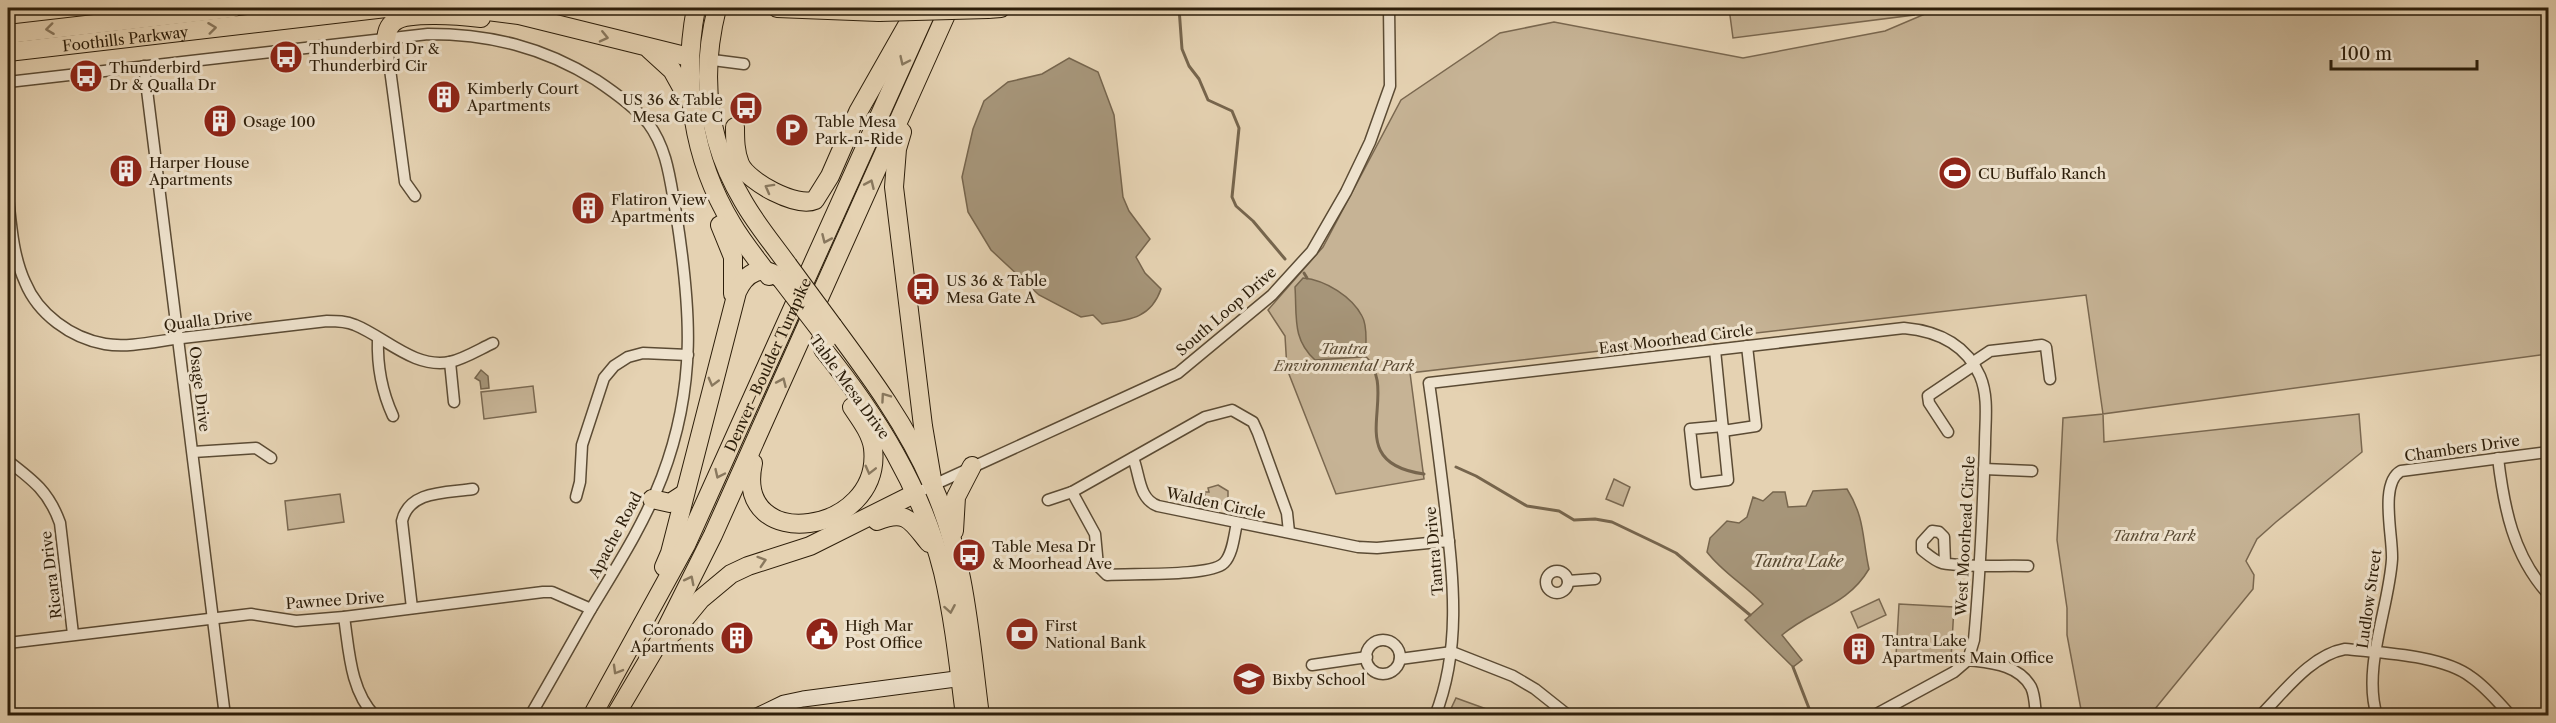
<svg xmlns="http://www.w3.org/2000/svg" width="2556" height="723" viewBox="0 0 2556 723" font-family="'Libre Caslon Text',serif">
<rect width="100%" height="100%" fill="#e5d2b2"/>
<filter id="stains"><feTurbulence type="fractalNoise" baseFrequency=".00333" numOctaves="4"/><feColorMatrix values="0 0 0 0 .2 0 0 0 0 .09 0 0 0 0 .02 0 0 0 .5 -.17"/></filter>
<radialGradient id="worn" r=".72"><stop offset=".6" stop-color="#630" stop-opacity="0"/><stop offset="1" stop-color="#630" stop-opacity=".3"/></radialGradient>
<!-- green -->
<g fill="#c6b395" stroke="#7a6850" stroke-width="1.5">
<polygon points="1729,8 1913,8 1914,15 1733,38"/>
<polygon points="1939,8 2548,8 2548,354 2103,414 2104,442 2359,414 2362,452 2276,522 2257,539 2246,561 2254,575 2253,589 2150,715 2082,715 2067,635 2067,608 2057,540 2063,418 2103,414 2086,295 1410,373 1424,479 1336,494 1287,369 1285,336 1268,310 1323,247 1401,100 1500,33 1554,22 1743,58 1885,31"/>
<polygon points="533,386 536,412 484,419 481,392"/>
<polygon points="1614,479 1630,487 1623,506 1606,499"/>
<polygon points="1218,485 1228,491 1228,502 1215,506 1205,503 1205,492 1209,492 1208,488"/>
<polygon points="340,494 344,522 288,530 285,501"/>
<polygon points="1879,599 1886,615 1858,628 1851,612"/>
<polygon points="1899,604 1954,607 1951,659 1896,656"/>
<polygon points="1456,698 1503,715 1448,715"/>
</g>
<!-- water -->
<g fill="#a69579" stroke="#76654d" stroke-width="1.5">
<path d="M1069,58L1098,72L1114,115L1123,197L1129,211L1150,239L1136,257L1145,273L1161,289C1151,318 1130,320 1102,324L1093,315L1081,317L1039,295L991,250L968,212L962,177L973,129L984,101L1008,82L1042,74Z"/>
<path d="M1303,278C1326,280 1352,297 1362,316C1366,323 1366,332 1366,339C1366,346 1366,351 1362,357L1315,360C1292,339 1297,317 1295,287Z"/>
<polygon points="481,370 488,376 489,388 481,389 480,381 475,378"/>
<path d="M1847,489C1865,518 1862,537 1869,569C1847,606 1813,609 1782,635L1802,660L1793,667L1745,620L1763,604C1745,585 1722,572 1707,552L1710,538L1727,521L1739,523L1747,517L1753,497L1763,501L1773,492H1785L1788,507L1806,506L1813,491Z"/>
</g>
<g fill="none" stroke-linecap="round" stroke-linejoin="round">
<!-- stream -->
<g stroke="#76654d" stroke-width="3">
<polyline points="1179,8 1182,49 1189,66 1199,79 1208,100 1232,111 1239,128 1232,197 1236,206 1253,221 1285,259"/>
<polyline points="1304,273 1307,278"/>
<path d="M1363,355C1405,390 1336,462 1424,474"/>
<polyline points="1456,467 1476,476 1527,506 1559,511 1574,520 1595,519 1612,522 1658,544 1676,553 1750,615"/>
<polyline points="1793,667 1812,716"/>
</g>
<defs>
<g id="street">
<polyline points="386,39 405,182 415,196"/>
<polyline points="705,59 744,64"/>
<polyline points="144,66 225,716"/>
<path d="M8,82L428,34C490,34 543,47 596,80C614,92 634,106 648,123C668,150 670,181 676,213C691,308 697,385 662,477C644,524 617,566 591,609C571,644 551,680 530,716"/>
<path d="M8,197C11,225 13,256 25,282C38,314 71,338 105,344C129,348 157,341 182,338C230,332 279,327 327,321C337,321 346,321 355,325C385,337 414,369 450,362C464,359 480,349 493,343"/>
<path d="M378,339C377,366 382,392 393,416"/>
<polyline points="1715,350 1728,480 1696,484 1690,429 1723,426"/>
<polyline points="450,362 454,402"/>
<polyline points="1972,363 1990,351 2042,345 2046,347 2050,379"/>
<polyline points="1723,431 1756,426 1747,346"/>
<polyline points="1948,432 1929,403 1928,396 1974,365"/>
<polyline points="193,452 256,448 271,458"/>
<path d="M1133,458C1140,474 1138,499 1158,506L1358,547L1377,548L1449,541"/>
<path d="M2498,458C2504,508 2513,555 2548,594"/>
<path d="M8,461C33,480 49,492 60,523L73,634"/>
<polyline points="1984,469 2032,471"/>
<path d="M1072,492L1095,534L1098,566L1107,575C1130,573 1210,577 1224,563C1233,554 1234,535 1237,523"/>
<polyline points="916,493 1178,373 1272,295 1312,251 1346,192 1370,142 1390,86 1389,8"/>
<polyline points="576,497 580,482 582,445 604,378 614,366 628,357 643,353 688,355"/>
<polyline points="1048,500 1072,492 1205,417 1232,410 1253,422 1258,433 1287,513 1289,532"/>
<path d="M1945,563L1944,537L1939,532L1932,531L1922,542V550C1927,554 1935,561 1942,563C1969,568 2001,565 2028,566"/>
<circle cx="1557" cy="582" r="11"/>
<polyline points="1568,581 1595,579"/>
<path d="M412,608L402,521C409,490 447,493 473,489"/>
<path d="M344,617C349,649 350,691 375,716"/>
<circle cx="1383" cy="657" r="17"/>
<polyline points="8,643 251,614 296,621 344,617 543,592 552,592 591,609"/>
<polyline points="1400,659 1452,652 1513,676 1535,689 1569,716"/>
<path d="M1968,660C1990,663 2018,664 2031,687C2035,695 2035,707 2036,716"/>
<polyline points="1312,665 1367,657"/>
<path d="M1435,716C1462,648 1453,577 1445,506C1440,465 1435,424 1429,383L1904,328C1937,331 1966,344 1980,376C1989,397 1985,422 1985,444C1983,510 1980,575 1974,640L1968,660L1954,672L1873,716"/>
<path d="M2260,716C2284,692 2311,655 2345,649C2381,653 2442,655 2471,677C2486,687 2498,702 2511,716"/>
<path d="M2377,716C2362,668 2389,608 2392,559C2393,536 2379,483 2401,471L2548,452"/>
</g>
<polyline id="secondary" points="757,716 784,703 803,699 971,677"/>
<g id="highway">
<polyline points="464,8 519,15 689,57"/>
<path d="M696,8C682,82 692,158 732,224C743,243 757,259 769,276"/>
<path d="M717,8C700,75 707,141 743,201C756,224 773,244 788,265"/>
<polyline points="777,8 879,12"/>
<polyline points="988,9 1001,8"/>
<polyline points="8,34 233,8"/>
<path d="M386,39C387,32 388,26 394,22C407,11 463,16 481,18"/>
<polyline points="649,49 672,70 687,97"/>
<path id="s1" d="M8,52L386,8"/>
<path d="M735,127C735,139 735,152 740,164C748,182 797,208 815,200L830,176L858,112L917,8"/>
<polyline points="902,132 897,149 894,187 923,426 933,485"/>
<polyline points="720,225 733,257 733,294"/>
<path d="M833,326C870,376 907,426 932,484C965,556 970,638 980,716"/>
<path d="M823,349C877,416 922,488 943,572C954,619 959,668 965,716"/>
<path d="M753,463C733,556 883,535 873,448C871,433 860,419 852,407"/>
<polyline points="652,499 670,503 684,494"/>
<path d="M877,521C907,509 911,521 929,543"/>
<polyline points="954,531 956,497 972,466"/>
<path d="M664,567L670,553L737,292C746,272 763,263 781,279"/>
<polyline points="673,633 701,599 731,574 748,566 810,546 916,493"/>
<path id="s2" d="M592,716L686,545L928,8"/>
<polyline points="615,716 663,635 713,535 949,8"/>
</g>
</defs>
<!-- street casing -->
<use href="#street" stroke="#5b4b34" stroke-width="13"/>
<!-- secondary casing -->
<use href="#secondary" stroke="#2d1e0a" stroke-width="17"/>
<!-- highway casing -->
<use href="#highway" stroke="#2d1e0a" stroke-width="20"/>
<!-- street -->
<use href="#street" stroke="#eee2cd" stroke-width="10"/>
<!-- secondary -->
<use href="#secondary" stroke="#eee2cd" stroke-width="15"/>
<!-- highway -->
<use href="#highway" stroke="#e5d2b2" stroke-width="18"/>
<defs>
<g id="highway-bridge">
<polyline points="879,12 988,9"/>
<polyline points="788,265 833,326"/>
<polyline points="781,279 827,339"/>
</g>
</defs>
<!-- highway-bridge casing -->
<use href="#highway-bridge" stroke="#2d1e0a" stroke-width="20" stroke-linecap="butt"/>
<!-- highway-bridge -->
<use href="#highway-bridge" stroke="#e5d2b2" stroke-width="18"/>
</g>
<!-- one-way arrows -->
<defs><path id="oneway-chevron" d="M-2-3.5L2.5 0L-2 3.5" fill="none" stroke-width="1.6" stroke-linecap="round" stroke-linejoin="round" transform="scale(1.5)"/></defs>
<g stroke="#89785e">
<use href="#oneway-chevron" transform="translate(212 28) rotate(-7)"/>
<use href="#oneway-chevron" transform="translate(50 29) rotate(173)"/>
<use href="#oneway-chevron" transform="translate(604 37) rotate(13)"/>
<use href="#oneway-chevron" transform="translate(904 61) rotate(115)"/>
<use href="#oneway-chevron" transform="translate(870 184) rotate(-66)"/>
<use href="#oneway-chevron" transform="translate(769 188) rotate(-151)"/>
<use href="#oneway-chevron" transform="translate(826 239) rotate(114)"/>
<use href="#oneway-chevron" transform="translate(713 382) rotate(105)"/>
<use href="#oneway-chevron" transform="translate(782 382) rotate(-66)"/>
<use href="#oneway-chevron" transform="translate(885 397) rotate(-125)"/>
<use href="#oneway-chevron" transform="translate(870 470) rotate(104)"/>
<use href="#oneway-chevron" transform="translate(719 474) rotate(115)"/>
<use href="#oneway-chevron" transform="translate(762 561) rotate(-18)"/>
<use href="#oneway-chevron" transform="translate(690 580) rotate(-63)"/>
<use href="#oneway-chevron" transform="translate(950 609) rotate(80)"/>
<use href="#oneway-chevron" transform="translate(617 670) rotate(120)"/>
</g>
<!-- icons -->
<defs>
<symbol id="bus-disc" viewBox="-11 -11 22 22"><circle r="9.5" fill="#8f2418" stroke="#eee2cd"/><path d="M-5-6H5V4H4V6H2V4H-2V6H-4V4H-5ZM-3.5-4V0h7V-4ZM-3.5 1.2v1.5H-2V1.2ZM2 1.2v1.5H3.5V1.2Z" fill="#fff"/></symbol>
<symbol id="building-disc" viewBox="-11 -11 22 22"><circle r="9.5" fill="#8f2418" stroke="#eee2cd"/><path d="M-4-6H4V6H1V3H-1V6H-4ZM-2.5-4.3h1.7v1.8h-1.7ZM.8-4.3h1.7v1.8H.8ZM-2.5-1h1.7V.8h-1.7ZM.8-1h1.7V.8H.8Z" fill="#fff"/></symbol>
<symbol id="parking-disc" viewBox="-11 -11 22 22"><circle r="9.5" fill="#8f2418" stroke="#eee2cd"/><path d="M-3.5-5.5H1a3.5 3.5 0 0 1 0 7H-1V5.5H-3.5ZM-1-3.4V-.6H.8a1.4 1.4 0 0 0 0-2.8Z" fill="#fff"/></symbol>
<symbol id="stadium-disc" viewBox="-11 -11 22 22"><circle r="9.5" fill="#8f2418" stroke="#eee2cd"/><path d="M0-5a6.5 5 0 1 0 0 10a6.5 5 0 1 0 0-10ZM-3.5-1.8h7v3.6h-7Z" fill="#fff"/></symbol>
<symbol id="civic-disc" viewBox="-11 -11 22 22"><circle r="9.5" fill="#8f2418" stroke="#eee2cd"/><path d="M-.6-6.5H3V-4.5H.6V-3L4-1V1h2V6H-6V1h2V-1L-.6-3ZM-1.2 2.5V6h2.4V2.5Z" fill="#fff"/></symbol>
<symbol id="bank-disc" viewBox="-11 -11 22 22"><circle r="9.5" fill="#8f2418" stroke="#eee2cd"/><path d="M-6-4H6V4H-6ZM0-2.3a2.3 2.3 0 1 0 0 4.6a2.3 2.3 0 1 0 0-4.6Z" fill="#fff"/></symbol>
<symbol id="school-disc" viewBox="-11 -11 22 22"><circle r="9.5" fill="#8f2418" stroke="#eee2cd"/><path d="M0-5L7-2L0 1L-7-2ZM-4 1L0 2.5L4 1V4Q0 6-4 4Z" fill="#fff"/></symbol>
</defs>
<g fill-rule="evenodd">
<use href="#bus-disc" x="267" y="38" width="38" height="38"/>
<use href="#bus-disc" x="67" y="57" width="38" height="38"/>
<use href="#building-disc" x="425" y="78" width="38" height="38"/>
<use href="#bus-disc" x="727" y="89" width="38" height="38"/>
<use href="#building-disc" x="201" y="102" width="38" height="38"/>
<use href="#parking-disc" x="773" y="111" width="38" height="38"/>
<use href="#building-disc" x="107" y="152" width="38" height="38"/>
<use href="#stadium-disc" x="1936" y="154" width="38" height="38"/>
<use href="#building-disc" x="569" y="189" width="38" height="38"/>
<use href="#bus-disc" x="904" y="270" width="38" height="38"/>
<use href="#bus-disc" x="950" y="536" width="38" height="38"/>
<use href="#civic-disc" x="803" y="615" width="38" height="38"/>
<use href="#bank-disc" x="1003" y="615" width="38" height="38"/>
<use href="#building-disc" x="718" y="619" width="38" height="38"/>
<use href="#building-disc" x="1840" y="630" width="38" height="38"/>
<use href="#school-disc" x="1230" y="660" width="38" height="38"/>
</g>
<g text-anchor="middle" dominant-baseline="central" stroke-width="6" stroke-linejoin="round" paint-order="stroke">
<!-- street labels -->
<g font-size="15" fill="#2d1e0a" stroke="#eee2cd">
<text stroke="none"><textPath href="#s1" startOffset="118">Foothills Parkway</textPath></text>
<text transform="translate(1226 311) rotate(-41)">South Loop Drive</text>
<text transform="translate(208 320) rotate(-7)">Qualla Drive</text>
<text transform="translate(1676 339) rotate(-7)">East Moorhead Circle</text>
<text stroke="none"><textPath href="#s2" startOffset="393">Denver–Boulder Turnpike</textPath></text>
<text transform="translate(850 387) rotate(54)">Table Mesa Drive</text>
<text transform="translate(200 389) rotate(83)">Osage Drive</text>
<text transform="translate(2462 448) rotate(-8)">Chambers Drive</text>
<text transform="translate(1216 503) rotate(12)">Walden Circle</text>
<text transform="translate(615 535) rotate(-62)">Apache Road</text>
<text transform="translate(1965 536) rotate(-87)">West Moorhead Circle</text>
<text transform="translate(1434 551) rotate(-95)">Tantra Drive</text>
<text transform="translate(51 575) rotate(-97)">Ricara Drive</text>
<text transform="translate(2369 599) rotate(-82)">Ludlow Street</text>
<text transform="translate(335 600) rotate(-4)">Pawnee Drive</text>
</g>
<!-- poi labels -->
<g font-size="15" fill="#2d1e0a" stroke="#eee2cd" text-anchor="start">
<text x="309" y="48">Thunderbird Dr &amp;<tspan x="309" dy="17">Thunderbird Cir</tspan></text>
<text x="109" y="67">Thunderbird<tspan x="109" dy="17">Dr &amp; Qualla Dr</tspan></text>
<text x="467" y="88">Kimberly Court<tspan x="467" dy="17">Apartments</tspan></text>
<text x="723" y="99" text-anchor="end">US 36 &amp; Table<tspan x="723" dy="17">Mesa Gate C</tspan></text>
<text x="243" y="121">Osage 100</text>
<text x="815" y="121">Table Mesa<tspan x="815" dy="17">Park-n-Ride</tspan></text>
<text x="149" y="162">Harper House<tspan x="149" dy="17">Apartments</tspan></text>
<text x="1978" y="173">CU Buffalo Ranch</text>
<text x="611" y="199">Flatiron View<tspan x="611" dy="17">Apartments</tspan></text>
<text x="946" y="280">US 36 &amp; Table<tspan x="946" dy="17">Mesa Gate A</tspan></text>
<text x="992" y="546">Table Mesa Dr<tspan x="992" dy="17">&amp; Moorhead Ave</tspan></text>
<text x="845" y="625">High Mar<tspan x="845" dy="17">Post Office</tspan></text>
<text x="1045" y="625">First<tspan x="1045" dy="17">National Bank</tspan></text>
<text x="714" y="629" text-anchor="end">Coronado<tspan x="714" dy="17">Apartments</tspan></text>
<text x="1882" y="640">Tantra Lake<tspan x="1882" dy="17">Apartments Main Office</tspan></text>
<text x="1272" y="679">Bixby School</text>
</g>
<!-- park labels -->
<g font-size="15" font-style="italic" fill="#5b4b34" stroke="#eee2cd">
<text x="1344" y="348">Tantra<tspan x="1344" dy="17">Environmental Park</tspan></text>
<text x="2154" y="535">Tantra Park</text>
</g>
<!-- water labels -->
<g font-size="16" font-style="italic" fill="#574831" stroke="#eee2cd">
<text x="1798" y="561">Tantra Lake</text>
</g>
</g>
<!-- margin -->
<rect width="2556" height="723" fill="none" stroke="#e5d2b2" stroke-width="30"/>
<rect x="9" y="9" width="2538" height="705" fill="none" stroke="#2d1e0a" stroke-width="3"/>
<rect x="15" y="15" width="2526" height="693" fill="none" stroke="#2d1e0a" stroke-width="1.5"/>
<!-- scale -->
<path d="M2331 60v9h146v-9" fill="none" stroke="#2d1e0a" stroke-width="3"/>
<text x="2340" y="60" font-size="18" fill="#2d1e0a" stroke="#eee2cd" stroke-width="4.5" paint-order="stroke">100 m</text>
<rect width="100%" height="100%" filter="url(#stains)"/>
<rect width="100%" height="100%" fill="url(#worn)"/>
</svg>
